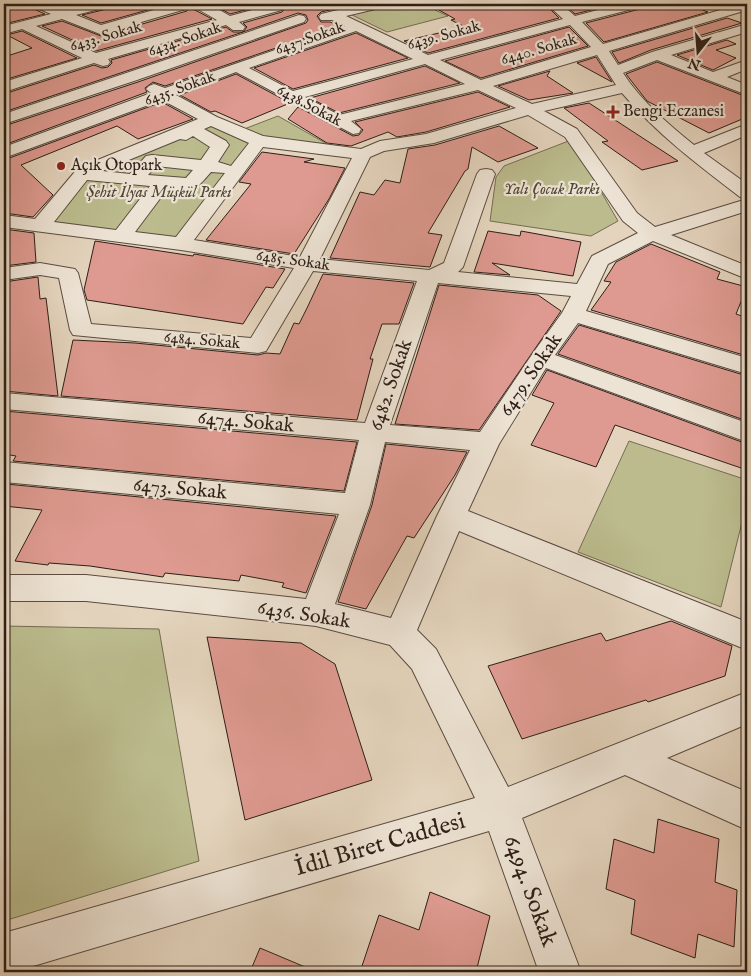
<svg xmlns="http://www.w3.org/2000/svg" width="751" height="976" viewBox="0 0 751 976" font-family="'IM FELL English',serif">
<rect width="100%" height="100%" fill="#e4d4bd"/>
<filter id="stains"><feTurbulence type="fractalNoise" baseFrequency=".004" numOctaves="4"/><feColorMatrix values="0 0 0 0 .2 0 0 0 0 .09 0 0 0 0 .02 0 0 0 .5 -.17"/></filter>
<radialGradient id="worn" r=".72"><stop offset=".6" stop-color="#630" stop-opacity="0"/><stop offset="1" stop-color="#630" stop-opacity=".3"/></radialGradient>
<!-- green -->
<g fill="#bbbb8d" stroke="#746d52">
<polygon points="390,4 434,4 442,7 435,10 448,16 387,32 350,14"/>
<polygon points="278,116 334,148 260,140 239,131"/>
<polygon points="211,120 259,141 181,244 39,227 84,172"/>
<polygon points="571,140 618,221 591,236 490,221 496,177 504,166"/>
<polygon points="629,441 747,480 747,502 721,607 578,552"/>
<polygon points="4,626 159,629 199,861 4,921"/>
</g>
<!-- building -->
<g fill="#de9a90" stroke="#2d1f18">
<polygon points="4,4 32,4 34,9 45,14 4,24"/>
<polygon points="110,4 169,4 101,23 82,15 107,9"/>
<polygon points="188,4 191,4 193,9 212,19 96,51 42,26 62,21 101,36 187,11"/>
<polygon points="212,4 268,4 230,14"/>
<polygon points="284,4 347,4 347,6 321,12 317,16 321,22 330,22 340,26 165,86 153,82 145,88 147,92 4,145 4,126 138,82 306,23 308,20 306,15 298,13 243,32 247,27 243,23 282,12 285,8"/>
<polygon points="469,4 545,4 559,18 428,53 404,41 465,27 451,20 455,19 439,10"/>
<polygon points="564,4 615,4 575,14"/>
<polygon points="643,4 686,4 708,12 604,42 586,23 640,9"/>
<polygon points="727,18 742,23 651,50 619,63 612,52"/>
<polygon points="226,27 233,32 243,32 4,112 4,94 94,65 102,68 108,67 112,63 111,60"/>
<polygon points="569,27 588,46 481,78 445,61"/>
<polygon points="22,31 77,58 4,80 4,57 32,48 7,35"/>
<polygon points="356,33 408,58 293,89 254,68"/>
<polygon points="727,40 736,44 716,50 736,58 713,70 677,55"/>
<polygon points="596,57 612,82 577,63"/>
<polygon points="657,62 747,97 747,117 709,133 647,101 626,74"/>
<polygon points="425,66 460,83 339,113 310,98"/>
<polygon points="550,71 547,76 573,93 529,100 498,86"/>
<polygon points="236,74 290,103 242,123 215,111 211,112 180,95"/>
<polygon points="478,92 510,107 426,132 397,137 388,132 351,146 327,143 288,119 298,107 353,136 359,135 363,130 355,122"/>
<polygon points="162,102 193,119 138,139 117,126 21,165 53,195 33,217 4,213 4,160"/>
<polygon points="589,103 678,161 642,170 602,142 608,141 564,108"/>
<polygon points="499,126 538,148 498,162 472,147 468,169 465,171 428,233 442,235 430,267 330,258 360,192 374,195 385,180 400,183 408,149 435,145"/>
<polygon points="262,152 314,159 304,162 345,168 329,199 294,254 206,240 251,184 239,182"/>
<polygon points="4,229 34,233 36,262 4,266"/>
<polygon points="488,231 520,236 521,231 581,242 573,276 492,263 510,275 474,272"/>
<polygon points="95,241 193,256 194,254 285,269 273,288 266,287 243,324 87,300 84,290"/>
<polygon points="651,244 720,272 717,279 747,287 736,314 747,318 747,356 591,310 611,282 604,281 616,262"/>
<polygon points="323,274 414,283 399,324 382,324 370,359 373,359 357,420 61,396 73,340 135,343 258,355 266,353 280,354 294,323 299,324 307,308"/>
<polygon points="38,277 40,299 46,298 58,396 4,391 4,282"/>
<polygon points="439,285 538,295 561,311 479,430 395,424"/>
<polygon points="579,325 747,376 747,421 558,354"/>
<polygon points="547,370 747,444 747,470 615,425 596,467 531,445 554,403 532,395"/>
<polygon points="4,411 357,442 344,491 13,461 16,456 4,454"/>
<polygon points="386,444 467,452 455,475 414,538 407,536 366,609 338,602 372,505"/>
<polygon points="6,484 336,516 306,593 282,587 284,583 241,575 239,581 165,573 163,577 90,566 49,563 48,565 15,561 42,510 4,506"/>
<polygon points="671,621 732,646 725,676 648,702 646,700 522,739 488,666 601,633 606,641"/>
<polygon points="207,637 301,643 335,664 372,780 245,820"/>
<polygon points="658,819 719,839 715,882 737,890 734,947 698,934 695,958 631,934 635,900 606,889 614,839 654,853"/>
<polygon points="430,892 490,916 476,972 360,972 379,915 419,930"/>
<polygon points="260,948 317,972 250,972"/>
</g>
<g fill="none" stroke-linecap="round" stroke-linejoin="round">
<defs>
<g id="minor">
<polygon points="34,4 50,4 65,10 88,4 108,4 107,7 76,15 101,25 175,4 186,4 187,6 186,9 100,34 62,19 36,26 96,53 217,20 194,7 193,4 209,4 230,16 274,4 282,4 283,7 282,10 239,22 245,27 243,30 233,30 226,25 108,59 110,62 108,65 103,66 94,63 4,92 4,82 82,58 22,29 4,34 4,26 51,14 35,7"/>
<path d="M364,4H385L384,7L346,16L428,55L563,19L547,4H561L575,16L621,4H641L640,7L582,22L603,44L741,4H747V10L609,51L618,65L652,52L747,24V32L671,55L713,72L747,60V69L727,77L747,85V95L657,60L623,73C641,101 668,124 694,145L747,124V135L704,153L747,184V199L740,197C698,165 657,134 622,93L544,111L577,129L637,213L655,227L747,199V211L671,235L747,266V279L653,241L608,264L586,311L747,358V374L578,323L555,355L747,423V442L546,368L499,444L468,511L747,622V650L459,531L417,630L436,649L508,787L747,692V724L667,758L747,792V830L625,775L522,818L581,972H539L489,831L13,972H4V933L475,798L412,669L390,645L316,626L86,601H4V575H86L306,599L339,514L4,482V462L345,493L359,440L4,409V393L365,423L417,281L313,271L266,351L258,353L73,335L70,330L59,278L40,275L4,280V268L40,263L75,269L78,273L91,324L251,338L294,268L181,250L4,227V215L35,219L78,168L198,119L162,100L4,158V147L151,93L146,89L149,86L154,84L165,88L345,26L332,20H321L319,17L321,14ZM570,25L591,47L481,80L440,60ZM356,31L413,59L293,91L249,68ZM597,55L616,85L532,104L493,86ZM425,64L465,84L339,115L305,97ZM236,72L353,134L359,133L361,129L351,121L478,90L516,108L426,134L380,141L361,149L263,136L217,117L176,95ZM528,115L565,137L623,221L638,233L592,256L577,284L458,272L463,267L495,174L492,170L486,169L480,170L477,174L444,263L429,270L320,259L370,157L384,151L434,143ZM211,126L249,143L231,166L218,162L229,145L226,141L204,129ZM193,136L210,147L201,160L152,155L146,156L130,174L102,171L180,139L186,140ZM263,147L352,158L300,257L194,240ZM156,166L193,170L186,178L148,175ZM211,172L225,173L176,237L135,232L168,188C195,190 193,193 211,172ZM87,180L150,186L116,230L54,222ZM438,283L571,296L562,313L533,353L480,432L390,425ZM385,442L470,450L437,516L391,618L335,604L370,505Z"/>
<polygon points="299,15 304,16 306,19 304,22 137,80 4,124 4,114"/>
</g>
</defs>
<!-- minor casing -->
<use href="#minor" stroke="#5b4c41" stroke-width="2"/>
<!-- minor -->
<use href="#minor" fill="#ede3d4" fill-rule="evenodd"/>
</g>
<!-- markers -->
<g fill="#8f2418" stroke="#ede3d4" stroke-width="2">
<path d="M610.5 104.5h5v5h5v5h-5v5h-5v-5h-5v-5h5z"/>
<circle cx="61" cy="166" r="5"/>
</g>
<g text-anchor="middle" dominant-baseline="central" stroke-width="4.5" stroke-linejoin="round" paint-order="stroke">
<!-- far-street labels -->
<g font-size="16" fill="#2d1f18" stroke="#ede3d4">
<text transform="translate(444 36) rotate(-15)">6439. Sokak</text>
<text transform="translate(106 37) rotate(-16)">6433. Sokak</text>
<text transform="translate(310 39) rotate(-19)">6437.Sokak</text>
<text transform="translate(185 40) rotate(-19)">6434. Sokak</text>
<text transform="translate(539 50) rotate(-16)">6440. Sokak</text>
<text transform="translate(180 89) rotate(-20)">6435. Sokak</text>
<text transform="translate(309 106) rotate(28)">6438.Sokak</text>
<text transform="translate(293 261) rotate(8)">6485. Sokak</text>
<text transform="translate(202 341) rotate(5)">6484. Sokak</text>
</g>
<!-- far-poi labels -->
<g font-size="16" fill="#2d1f18" stroke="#ede3d4" text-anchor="start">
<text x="623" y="112">Bengi Eczanesi</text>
<text x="71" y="166">Açık Otopark</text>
</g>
<!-- far-park labels -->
<g font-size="16" font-style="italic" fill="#504635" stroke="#ede3d4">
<text x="552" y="190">Yalı Çocuk Parkı</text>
<text x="159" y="193">Şehit İlyas Müşkül Parkı</text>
</g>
<!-- street labels -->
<g font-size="20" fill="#2d1f18" stroke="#ede3d4">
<text transform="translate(531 375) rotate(-56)">6479. Sokak</text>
<text transform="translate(391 385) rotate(-71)">6482. Sokak</text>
<text transform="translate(246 422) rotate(5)">6474. Sokak</text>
<text transform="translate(180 489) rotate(5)">6473. Sokak</text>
<text transform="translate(304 615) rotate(9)">6436. Sokak</text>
</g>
<!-- near-street labels -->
<g font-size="24" fill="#2d1f18" stroke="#ede3d4">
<text transform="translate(380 845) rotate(-16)">İdil Biret Caddesi</text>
<text transform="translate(530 891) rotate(70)">6494. Sokak</text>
</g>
</g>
<!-- margin -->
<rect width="751" height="976" fill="none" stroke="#e4d4bd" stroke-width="20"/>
<rect x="5" y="5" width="741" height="966" fill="none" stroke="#2d1f18" stroke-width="2.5"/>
<rect x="10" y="10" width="731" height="956" fill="none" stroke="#2d1f18"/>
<!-- north arrow -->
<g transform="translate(698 52) rotate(197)" stroke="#ede3d4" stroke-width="4" paint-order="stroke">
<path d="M0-4L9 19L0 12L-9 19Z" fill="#2d1f18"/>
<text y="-8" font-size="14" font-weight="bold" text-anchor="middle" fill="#2d1f18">N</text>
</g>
<rect width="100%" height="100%" filter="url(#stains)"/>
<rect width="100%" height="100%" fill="url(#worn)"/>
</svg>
